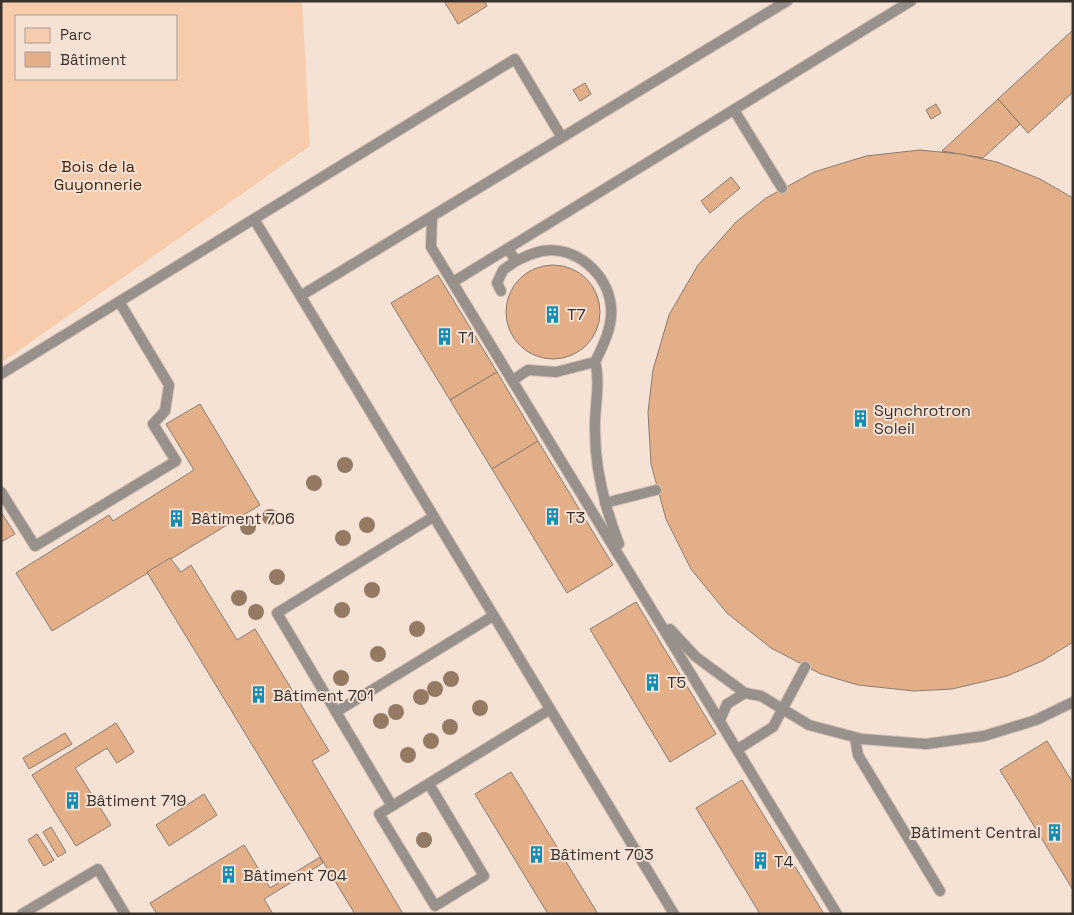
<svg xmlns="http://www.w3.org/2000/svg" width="1074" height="915" viewBox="0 0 1074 915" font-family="'Space Grotesk',sans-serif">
<rect width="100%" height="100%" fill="#f5e2d5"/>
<!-- green -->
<path fill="#f6ccad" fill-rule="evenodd" d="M1,1H302L310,146L1,363ZM16,16H176V79H16Z"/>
<!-- building -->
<g fill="#e3af89" stroke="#8c7b6f">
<polygon points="444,1 484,1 487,6 458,24"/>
<polygon points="1073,30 1073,92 1028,133 998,99"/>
<polygon points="585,83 591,94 580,101 573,90"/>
<polygon points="998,99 1020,124 983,158 942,151"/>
<polygon points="936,104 941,113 931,119 926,110"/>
<polygon points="920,150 960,154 997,162 1040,179 1073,198 1073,642 1042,661 1007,676 952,689 914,691 858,685 821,674 771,648 727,613 691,569 666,519 651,464 648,412 653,370 669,315 698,265 736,222 766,198 814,172 866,156"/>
<polygon points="731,177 740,188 710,213 701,201"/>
<circle cx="553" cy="312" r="47"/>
<polygon points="438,275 497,372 450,400 391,303"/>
<polygon points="497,372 538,441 492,469 450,400"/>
<polygon points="200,404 260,505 52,631 16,573 109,515 113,521 194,470 166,424"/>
<polygon points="538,441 613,565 567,593 492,469"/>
<polygon points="1,512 15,534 1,542"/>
<polygon points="170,558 181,572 191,565 237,640 255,629 329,751 312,761 403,914 355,914 147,572"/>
<polygon points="636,602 716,734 670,762 590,629"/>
<polygon points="116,723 134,752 117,763 107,748 75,768 111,825 76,846 32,775"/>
<polygon points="65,733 72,744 29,769 23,758"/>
<polygon points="1047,741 1073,783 1073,890 1000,770"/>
<polygon points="511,772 598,914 548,914 475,794"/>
<polygon points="742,780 824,914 760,914 696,808"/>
<polygon points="204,794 217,815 169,846 156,825"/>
<polygon points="51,827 66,852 58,857 43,832"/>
<polygon points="37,834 54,860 44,866 28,840"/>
<polygon points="244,845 270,888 320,857 323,863 264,899 273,914 157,914 150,903"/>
</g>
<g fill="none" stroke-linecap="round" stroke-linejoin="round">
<defs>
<g id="lane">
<polyline points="734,110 782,188"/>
<polyline points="432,217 431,247 837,914"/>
<polyline points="254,219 674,914"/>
<path d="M508,249L516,261C524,257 533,253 542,251C576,245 608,274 611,307C613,326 603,346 595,362L556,372L528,370L513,380"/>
<polyline points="453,282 911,1"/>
<polyline points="501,291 497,283 503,270 516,261"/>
<polyline points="302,295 787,1"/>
<path d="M595,362C601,383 594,408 595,431C595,470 605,508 619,544"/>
<polyline points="1,374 515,59 561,136"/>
<polyline points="1,492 35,546 176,461 153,424 165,411 169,385 120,303"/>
<polyline points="605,503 656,490"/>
<polyline points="670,629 696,657 745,693 761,696 809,725 862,739 926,744 984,736 1036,720 1073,702"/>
<polyline points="336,712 277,613 433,517"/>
<polyline points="720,720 727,704 745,693"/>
<polyline points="855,738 858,755 940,891"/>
<polyline points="738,749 773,727 805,667"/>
<polyline points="429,784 484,876 435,906 379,814 549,710"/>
<polyline points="392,806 336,712 493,616"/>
<polyline points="22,914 98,869 125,914"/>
</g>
</defs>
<!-- lane casing -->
<use href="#lane" stroke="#cfbfb3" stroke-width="12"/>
<!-- lane -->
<use href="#lane" stroke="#98908b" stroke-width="10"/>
</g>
<!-- trees -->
<g fill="#957a63">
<circle cx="345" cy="465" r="8"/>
<circle cx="314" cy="483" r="8"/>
<circle cx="270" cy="517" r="8"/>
<circle cx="367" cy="525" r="8"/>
<circle cx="248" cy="527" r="8"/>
<circle cx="343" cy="538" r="8"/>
<circle cx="277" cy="577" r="8"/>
<circle cx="372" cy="590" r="8"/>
<circle cx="239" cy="598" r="8"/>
<circle cx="342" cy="610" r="8"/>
<circle cx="256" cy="612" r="8"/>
<circle cx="417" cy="629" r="8"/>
<circle cx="378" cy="654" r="8"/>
<circle cx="341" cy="678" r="8"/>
<circle cx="451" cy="679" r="8"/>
<circle cx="435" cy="689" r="8"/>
<circle cx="421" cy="697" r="8"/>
<circle cx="480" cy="708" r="8"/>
<circle cx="396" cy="712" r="8"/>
<circle cx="381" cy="721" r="8"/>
<circle cx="450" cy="727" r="8"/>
<circle cx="431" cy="741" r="8"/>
<circle cx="408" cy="755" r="8"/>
<circle cx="424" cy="840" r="8"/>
</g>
<!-- icons -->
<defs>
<symbol id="building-bare" viewBox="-9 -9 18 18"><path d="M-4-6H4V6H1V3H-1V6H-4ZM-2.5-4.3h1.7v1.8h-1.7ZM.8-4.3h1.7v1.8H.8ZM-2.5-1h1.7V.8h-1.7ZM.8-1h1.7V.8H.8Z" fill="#178db0" stroke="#f5e2d5" stroke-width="2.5" paint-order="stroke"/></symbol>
</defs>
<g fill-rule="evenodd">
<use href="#building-bare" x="540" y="302" width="25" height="25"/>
<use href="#building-bare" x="432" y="324" width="25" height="25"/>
<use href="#building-bare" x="848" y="406" width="25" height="25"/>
<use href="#building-bare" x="540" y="504" width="25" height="25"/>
<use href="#building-bare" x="164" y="506" width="25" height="25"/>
<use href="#building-bare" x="640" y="670" width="25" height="25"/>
<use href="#building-bare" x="246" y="682" width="25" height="25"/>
<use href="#building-bare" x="60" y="788" width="25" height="25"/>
<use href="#building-bare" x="1042" y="820" width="25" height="25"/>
<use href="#building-bare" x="524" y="842" width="25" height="25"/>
<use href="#building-bare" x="748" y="848" width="25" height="25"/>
<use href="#building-bare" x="216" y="862" width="25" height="25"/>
</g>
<g text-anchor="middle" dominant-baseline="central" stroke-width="4" stroke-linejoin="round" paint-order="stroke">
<!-- park labels -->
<g font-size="16" fill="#462406" stroke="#f5e2d5">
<text x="98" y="166">Bois de la<tspan x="98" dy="18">Guyonnerie</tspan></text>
</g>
<!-- poi labels -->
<g font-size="16" fill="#39322d" stroke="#f5e2d5" text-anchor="start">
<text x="567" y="314">T7</text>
<text x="458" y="337">T1</text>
<text x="874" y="410">Synchrotron<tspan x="874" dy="18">Soleil</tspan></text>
<text x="566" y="517">T3</text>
<text x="191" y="518">Bâtiment 706</text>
<text x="667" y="682">T5</text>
<text x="273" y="695">Bâtiment 701</text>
<text x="86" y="800">Bâtiment 719</text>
<text x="1041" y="832" text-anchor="end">Bâtiment Central</text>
<text x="550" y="854">Bâtiment 703</text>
<text x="774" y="861">T4</text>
<text x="243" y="875">Bâtiment 704</text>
</g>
</g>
<!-- border -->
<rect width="1074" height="915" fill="none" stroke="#39322d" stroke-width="5"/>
<!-- legend -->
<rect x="15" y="15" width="162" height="65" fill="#f5e2d5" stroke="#aa9c92"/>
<rect x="25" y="28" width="25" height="15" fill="#f6ccad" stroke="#aa9c92"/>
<text x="60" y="40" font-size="15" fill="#39322d">Parc</text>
<rect x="25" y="52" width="25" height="15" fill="#e3af89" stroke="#aa9c92"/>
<text x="60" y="65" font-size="15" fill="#39322d">Bâtiment</text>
</svg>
